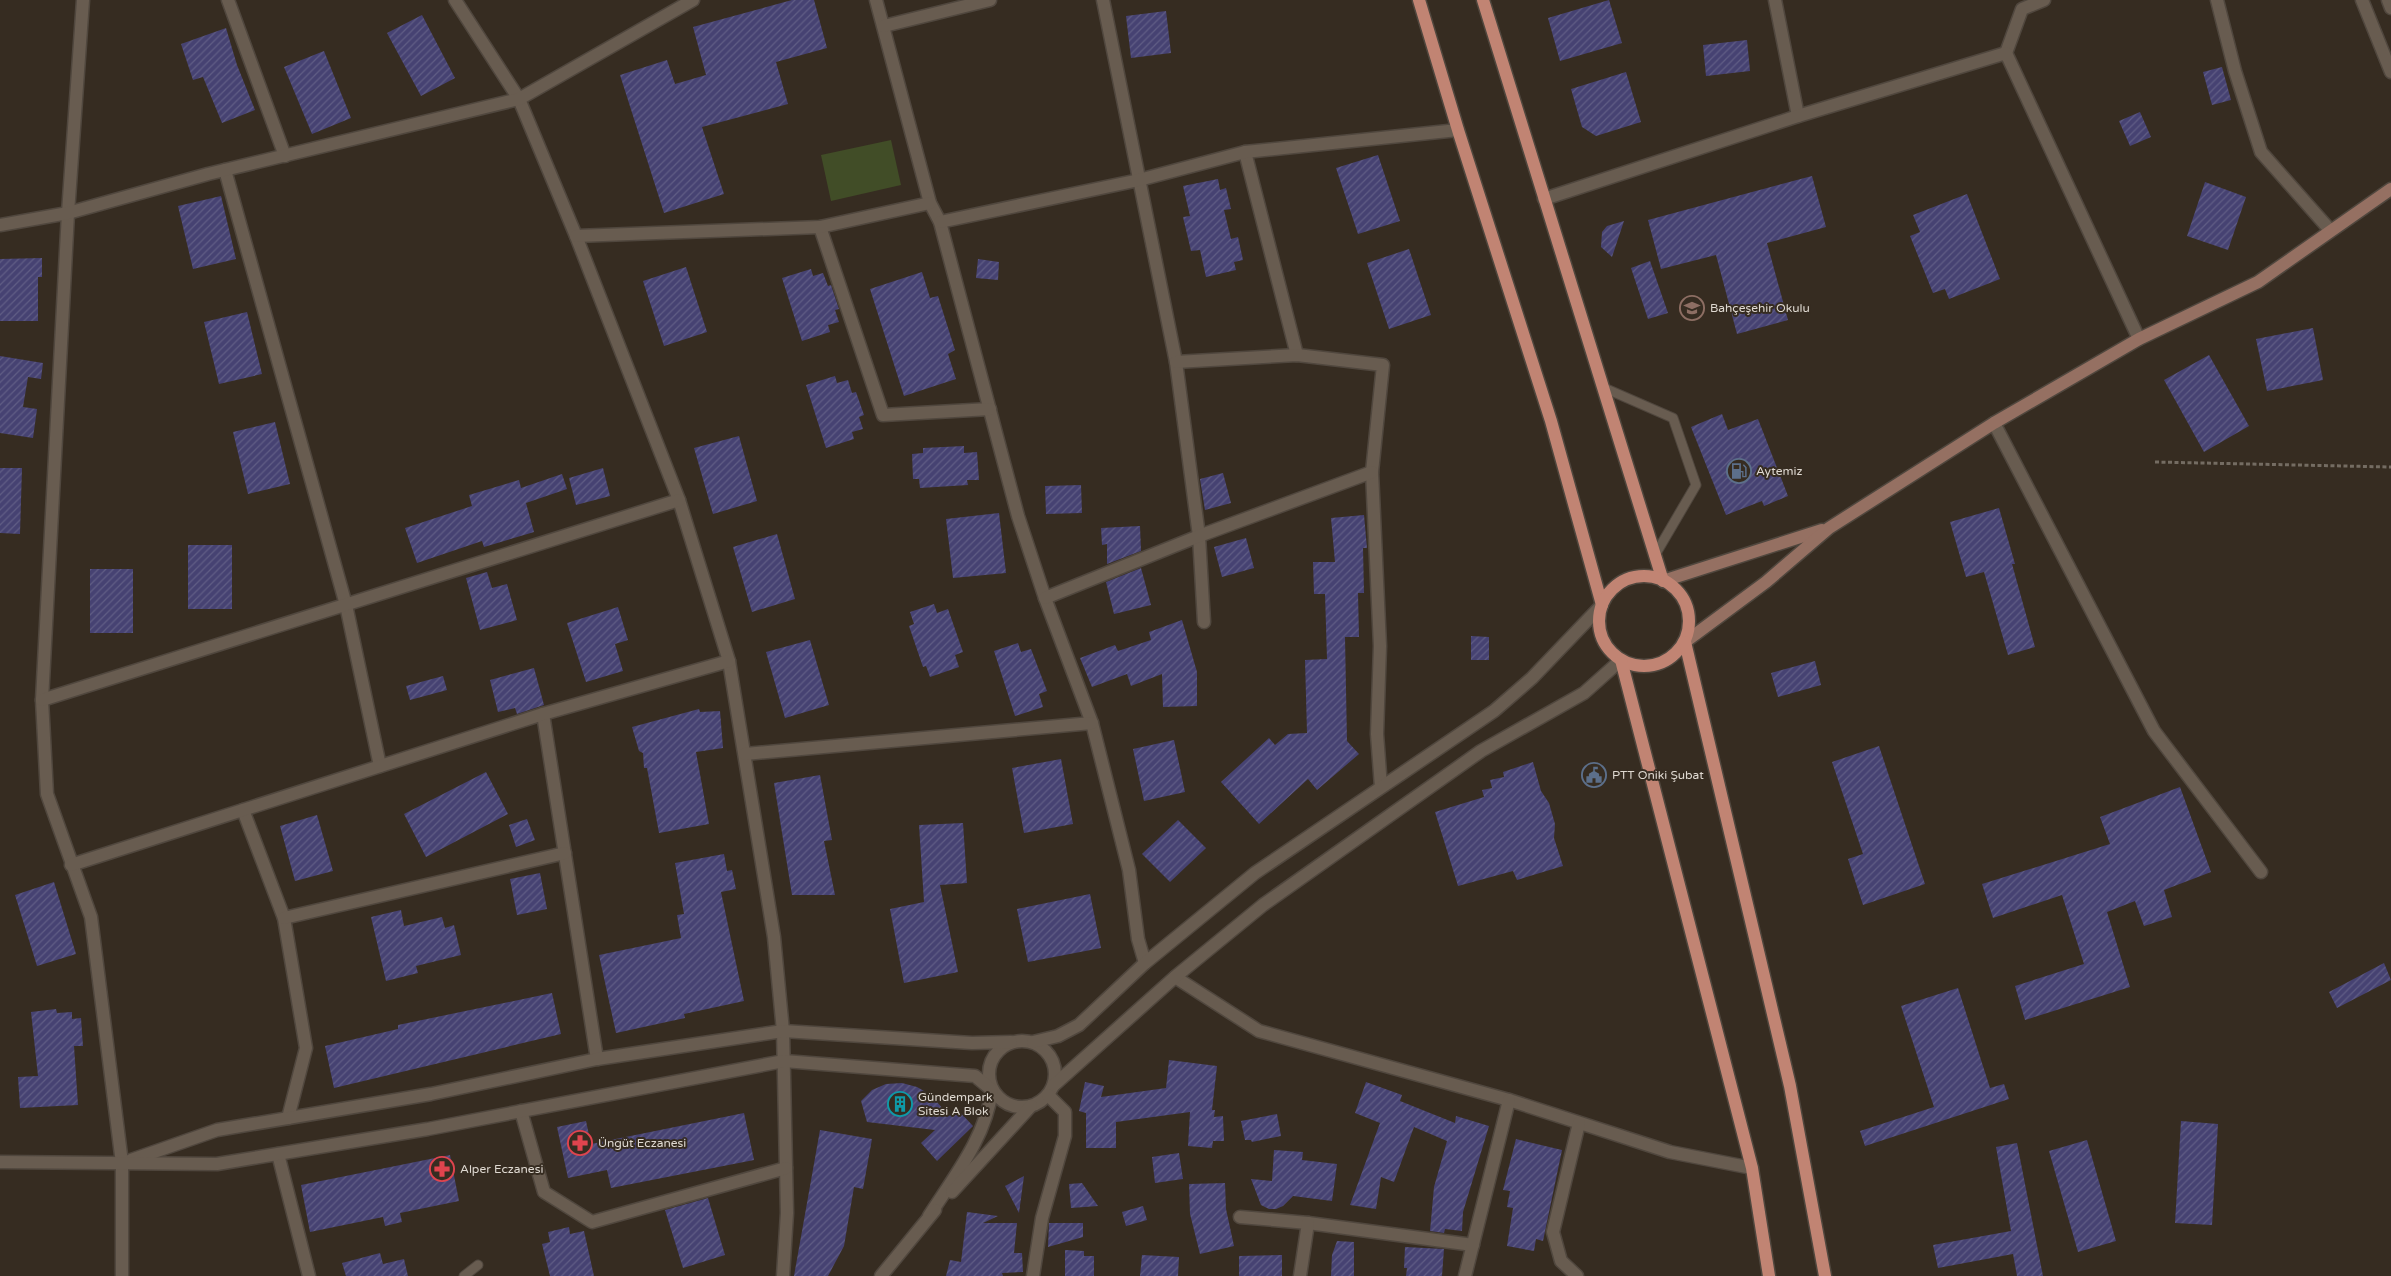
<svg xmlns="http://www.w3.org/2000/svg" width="2391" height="1276" viewBox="0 0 2391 1276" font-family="'Varela Round',sans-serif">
<defs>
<pattern id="building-hatch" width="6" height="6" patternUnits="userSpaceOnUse" patternTransform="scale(1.25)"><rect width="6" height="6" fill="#464272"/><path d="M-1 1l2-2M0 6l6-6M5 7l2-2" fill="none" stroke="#605d85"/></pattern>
</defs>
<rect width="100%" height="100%" fill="#362c21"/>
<!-- green -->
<polygon fill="#414d27" points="891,140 901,185 831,201 821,155"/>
<!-- building -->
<g fill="url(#building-hatch)">
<polygon points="792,0 814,0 827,48 776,62 788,104 702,127 724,194 664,213 620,75 667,60 675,84 706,75 693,27"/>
<polygon points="1609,0 1622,43 1560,61 1548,18"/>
<polygon points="1166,11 1171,53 1131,58 1126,16"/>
<polygon points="422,15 455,78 421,96 387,33"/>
<polygon points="226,28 237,65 255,110 222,123 203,77 193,80 181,44"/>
<polygon points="1747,40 1750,71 1706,76 1703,45"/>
<polygon points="324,51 351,118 312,134 284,67"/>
<polygon points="2222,67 2231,100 2212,105 2203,72"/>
<polygon points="1626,72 1641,122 1596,136 1582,127 1571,89"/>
<polygon points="2140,112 2151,137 2130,146 2119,121"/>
<polygon points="1378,155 1400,221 1358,234 1336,168"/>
<polygon points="1812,176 1826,227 1767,243 1788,320 1737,334 1716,255 1661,269 1648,220"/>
<polygon points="1218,179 1220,190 1226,188 1231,209 1224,210 1231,239 1238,237 1243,260 1234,262 1236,270 1206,277 1200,250 1191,251 1183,217 1190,216 1183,186"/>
<polygon points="2205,182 2246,197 2228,250 2187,236"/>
<polygon points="1967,194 2000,279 1949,299 1945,289 1933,293 1910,236 1920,232 1913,215"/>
<polygon points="221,196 236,259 193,269 178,206"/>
<polygon points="1624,221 1612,257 1601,247 1602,232 1607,226"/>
<polygon points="1409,249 1431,315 1389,329 1367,263"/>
<polygon points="42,258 42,277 38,277 38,321 0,321 0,259"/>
<polygon points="978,259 999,262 998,280 976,278"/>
<polygon points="1650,261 1668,313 1648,319 1631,268"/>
<polygon points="686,267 707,332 664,346 643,281"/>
<polygon points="811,269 813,276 823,273 828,286 831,285 839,309 835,310 839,322 828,325 830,332 802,341 782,278"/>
<polygon points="922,272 930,298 938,296 955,350 948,354 956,379 904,396 870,289"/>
<polygon points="247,312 262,374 219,384 204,322"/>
<polygon points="2313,328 2323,380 2267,391 2256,339"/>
<polygon points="2209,355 2249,426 2204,452 2164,380"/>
<polygon points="0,356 43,363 41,379 28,377 23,407 37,409 33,438 0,433"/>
<polygon points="835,376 837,383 848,380 852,393 856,392 864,415 859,417 863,429 852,432 854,439 826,448 806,385"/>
<polygon points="1722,414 1728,430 1758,419 1788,496 1764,506 1762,501 1726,515 1691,427"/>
<polygon points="275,422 290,484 248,494 233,432"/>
<polygon points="739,436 757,501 713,514 694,448"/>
<polygon points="964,446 964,453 977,452 979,480 967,480 968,485 920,488 919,479 913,479 912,454 923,453 923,448"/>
<polygon points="0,468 22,468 20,534 0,533"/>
<polygon points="603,468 610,496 576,505 569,478"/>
<polygon points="1223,473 1231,503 1205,510 1200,479"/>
<polygon points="562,474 567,489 526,503 534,532 484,547 482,541 417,563 405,528 472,506 469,495 519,480 521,488"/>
<polygon points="1081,485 1082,513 1046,514 1045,486"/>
<polygon points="1999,508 2015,564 2012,564 2035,647 2008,655 1984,572 1966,577 1950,522"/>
<polygon points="999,513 1006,573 953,578 946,519"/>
<polygon points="1364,515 1367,548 1363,548 1364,593 1358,593 1359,637 1345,637 1347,741 1359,754 1317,790 1308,779 1259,824 1221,782 1269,738 1275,745 1288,734 1307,733 1305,660 1327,659 1325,594 1314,594 1313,562 1335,562 1331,518"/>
<polygon points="1140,526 1141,551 1107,564 1107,544 1102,545 1101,528"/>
<polygon points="777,534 795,599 752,612 733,547"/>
<polygon points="1246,538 1254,568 1222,577 1214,547"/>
<rect x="188" y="545" width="44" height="64"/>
<polygon points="1141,568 1151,605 1114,614 1106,582"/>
<rect x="90" y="569" width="43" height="64"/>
<polygon points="487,572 492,588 507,584 517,620 480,630 466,578"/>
<polygon points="934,604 937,613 948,609 963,652 955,655 959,667 930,677 926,666 923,667 909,626 914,624 910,612"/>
<polygon points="618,607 628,640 615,644 623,671 586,682 567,623"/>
<polygon points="1182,620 1197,672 1197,706 1163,707 1162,674 1131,686 1127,674 1092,687 1080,658 1115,645 1118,651 1151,640 1149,632"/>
<polygon points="1471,636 1489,637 1489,660 1471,660"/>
<polygon points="810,640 829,705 785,718 766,652"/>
<polygon points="1018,643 1021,652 1031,649 1047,691 1039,694 1043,707 1015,716 994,651"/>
<polygon points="1815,661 1821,685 1778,697 1771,673"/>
<polygon points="534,668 544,705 517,714 515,708 498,712 490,680"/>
<polygon points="443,676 447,690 410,700 406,686"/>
<polygon points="699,709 700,712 720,711 723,748 696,752 709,824 659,833 647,768 644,768 643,753 639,751 632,727"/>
<polygon points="1174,740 1185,792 1144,801 1133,749"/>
<polygon points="1879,746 1925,884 1863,905 1848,859 1863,854 1832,762"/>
<polygon points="1061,759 1073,824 1024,833 1012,768"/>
<polygon points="1533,762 1541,791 1549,803 1555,824 1554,838 1563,866 1517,880 1513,871 1458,886 1435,812 1484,797 1482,790 1492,788 1490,780 1504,777 1503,772"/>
<polygon points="486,772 508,814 426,857 404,814"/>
<polygon points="820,775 832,840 824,841 835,895 792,895 774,783"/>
<polygon points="2180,787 2211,872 2164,890 2172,917 2144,926 2135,901 2107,912 2130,987 2025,1020 2015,986 2084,964 2062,895 1993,918 1982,884 2110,844 2100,817"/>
<polygon points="317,815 333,871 295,881 280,826"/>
<polygon points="527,819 535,840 516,847 509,825"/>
<polygon points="1178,820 1206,848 1170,882 1142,854"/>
<polygon points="963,823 967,883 940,885 958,972 904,983 890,909 924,902 919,825"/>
<polygon points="724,854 727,871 732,870 736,889 721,892 744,1001 684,1014 685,1018 616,1033 599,955 681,938 677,915 684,914 675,863"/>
<polygon points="540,873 547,909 517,915 510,879"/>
<polygon points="54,882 76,954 37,966 15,895"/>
<polygon points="1090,894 1101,948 1028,962 1017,909"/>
<polygon points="401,910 404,926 442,917 445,928 454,925 461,955 416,966 418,973 386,981 371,917"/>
<polygon points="2384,963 2391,980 2337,1008 2329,992"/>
<polygon points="1958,988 1990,1088 2004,1084 2009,1099 1865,1146 1860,1131 1934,1107 1901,1006"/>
<polygon points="552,993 561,1034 334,1088 325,1046 398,1029 398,1025"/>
<polygon points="56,1009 57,1013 72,1012 72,1019 81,1018 83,1046 74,1046 78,1105 20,1108 18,1077 38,1076 31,1012"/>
<polygon points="1169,1060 1217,1066 1212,1110 1215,1110 1214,1117 1223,1116 1224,1141 1213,1141 1212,1148 1188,1146 1190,1112 1116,1122 1116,1148 1086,1148 1086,1113 1079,1111 1085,1082 1104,1086 1101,1097 1166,1088"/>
<polygon points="1366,1082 1402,1095 1400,1101 1455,1123 1456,1116 1489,1126 1463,1212 1462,1231 1445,1229 1444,1233 1430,1231 1434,1187 1447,1141 1414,1127 1394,1182 1381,1177 1376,1209 1350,1205 1380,1123 1355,1113"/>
<polygon points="902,1083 917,1087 931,1095 949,1116 957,1109 973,1126 937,1161 921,1143 935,1130 867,1122 861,1101 872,1090 886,1084"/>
<polygon points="744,1113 754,1160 611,1188 607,1170 568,1178 557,1127 586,1121 591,1144"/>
<polygon points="1277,1114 1281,1136 1252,1142 1251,1140 1245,1140 1241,1121"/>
<polygon points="2181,1121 2218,1124 2212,1225 2175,1223"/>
<polygon points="820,1130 872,1139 863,1189 854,1187 844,1246 828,1276 794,1276"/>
<polygon points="1516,1139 1562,1150 1543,1241 1536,1239 1534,1251 1507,1246 1513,1208 1507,1207 1510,1191 1503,1190"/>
<polygon points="2087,1140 2116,1241 2078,1252 2049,1151"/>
<polygon points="2017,1143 2043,1276 2017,1276 2013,1254 1938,1268 1933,1245 2011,1231 1996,1147"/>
<polygon points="1274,1150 1303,1152 1302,1160 1337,1164 1332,1201 1293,1196 1283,1206 1276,1209 1269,1209 1261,1205 1251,1179 1272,1181"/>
<polygon points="1179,1153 1183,1179 1155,1183 1152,1157"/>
<polygon points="450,1155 459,1201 400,1213 402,1222 385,1226 383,1217 310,1232 301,1185"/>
<polygon points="1024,1176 1019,1213 1005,1186"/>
<polygon points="1082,1183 1098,1206 1071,1208 1069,1184"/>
<polygon points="1225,1183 1226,1209 1234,1246 1200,1254 1190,1214 1189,1184"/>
<polygon points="708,1198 725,1255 683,1268 665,1210"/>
<polygon points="1143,1206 1147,1220 1126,1226 1122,1212"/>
<polygon points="967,1212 998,1216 983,1223 1017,1223 1014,1253 1022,1253 1023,1272 1002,1273 1003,1276 946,1276 950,1260 961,1262"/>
<polygon points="1049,1223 1083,1223 1083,1237 1048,1247"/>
<polygon points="569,1227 570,1234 584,1231 594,1276 550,1276 542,1244 550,1242 548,1232"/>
<polygon points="1337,1241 1354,1242 1354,1276 1331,1276 1332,1255"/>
<polygon points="1405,1247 1444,1249 1442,1276 1406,1276 1407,1268 1404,1268"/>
<polygon points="1065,1250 1084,1251 1084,1256 1094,1256 1094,1276 1065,1276"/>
<polygon points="380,1253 383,1264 404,1259 408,1276 346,1276 342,1263"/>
<polygon points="1142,1255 1179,1257 1178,1276 1140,1276"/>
<polygon points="1282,1255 1282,1276 1239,1276 1239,1256"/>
</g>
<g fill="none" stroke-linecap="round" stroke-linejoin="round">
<defs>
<g id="lane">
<polyline points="1602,387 1673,418 1696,485 1655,555"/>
<polyline points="464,1276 478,1265"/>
</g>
<g id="street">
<polyline points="83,0 68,213 42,700 47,794 91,917 122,1163 122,1276"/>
<polyline points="228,0 285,156"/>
<polyline points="455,0 519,99 576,236 679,500 729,661 774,937 783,1031 787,1213 783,1276"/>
<polyline points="876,0 930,203 940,222 1018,516 1045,598 1092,723 1129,870 1138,939 1145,963"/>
<polyline points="1103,0 1176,362 1199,536 1204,622"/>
<polyline points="1775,0 1798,116"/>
<polyline points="2217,0 2235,71 2261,152 2330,230"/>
<polyline points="2362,0 2391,72"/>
<polyline points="2388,0 2391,8"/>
<polyline points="884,26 990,0"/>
<polyline points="2006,53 2022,9 2044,0"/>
<polyline points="1245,152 1297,355"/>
<polyline points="225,170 346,605 380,766"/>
<polyline points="1544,199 1798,116 2006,53 2139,339"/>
<polyline points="940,222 1139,180 1245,152 1458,130"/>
<polyline points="0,225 68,213 208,174 519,99 693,0"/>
<polyline points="820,227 883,415 990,409"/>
<polyline points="576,236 820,227 930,203"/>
<polyline points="1176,362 1297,355 1383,365 1372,472 1380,646 1377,734 1381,787"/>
<polyline points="1994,423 2154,731 2261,872"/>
<polyline points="1045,598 1199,536 1372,472"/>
<polyline points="42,700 679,500"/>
<polyline points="543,714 597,1059"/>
<polyline points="745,754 1092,723"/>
<polyline points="243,810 284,918 306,1048 288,1118"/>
<polyline points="71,865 543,714 729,661"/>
<polyline points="284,918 565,853"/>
<polyline points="1175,977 1259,1031 1509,1100 1670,1152 1752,1168"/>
<circle cx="1022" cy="1074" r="33"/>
<polyline points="1033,1042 1058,1036 1079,1025 1145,963 1255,873 1494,711 1532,678 1602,605"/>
<polyline points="1053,1086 1175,977 1263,905 1481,751 1584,693 1621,660"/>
<polyline points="521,1111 544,1192 592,1222 786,1168"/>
<polyline points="278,1154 309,1276"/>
<polyline points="131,1160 217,1130 431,1094 597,1059 783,1031 972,1043 1011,1042"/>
<path d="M0,1162L217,1164L428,1129L784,1061L975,1076L992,1090C986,1137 954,1177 929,1216"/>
<polyline points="952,1192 1031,1106"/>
<polyline points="1240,1217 1308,1223 1473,1245"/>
<polyline points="881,1276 935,1210"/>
<polyline points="1033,1276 1042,1218 1065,1136 1065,1112 1048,1095"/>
<polyline points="1300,1276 1308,1223"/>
<polyline points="1465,1276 1509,1100"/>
<polyline points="1577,1276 1561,1261 1553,1232 1579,1123"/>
</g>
<g id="secondary">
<polyline points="1663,581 1822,530"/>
<polyline points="1685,642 1766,582 1829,528 1994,423 2139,339 2258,282 2391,189"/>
</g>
<g id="primary">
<polyline points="1419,0 1458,130 1551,421 1602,605"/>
<polyline points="1483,0 1663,581"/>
<circle cx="1644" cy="621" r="45"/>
<polyline points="1685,642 1790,1086 1825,1276"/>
<polyline points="1621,660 1752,1168 1769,1276"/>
</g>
</defs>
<!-- lane casing -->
<use href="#lane" stroke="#50473e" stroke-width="11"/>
<!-- street casing -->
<use href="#street" stroke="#50473e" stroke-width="15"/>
<!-- secondary casing -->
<use href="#secondary" stroke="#50473e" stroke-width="15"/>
<!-- primary casing -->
<use href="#primary" stroke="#50473e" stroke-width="15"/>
<!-- path -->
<polyline stroke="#746c62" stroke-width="3" stroke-dasharray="4 2.5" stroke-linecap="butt" points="2155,462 2391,467"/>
<!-- lane -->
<use href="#lane" stroke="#685c50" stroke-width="9"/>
<!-- street -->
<use href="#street" stroke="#685c50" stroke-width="12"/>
<!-- secondary -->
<use href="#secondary" stroke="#957062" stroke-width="12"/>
<!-- primary -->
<use href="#primary" stroke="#c18473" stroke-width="12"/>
</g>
<!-- icons -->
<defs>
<symbol id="school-ring" viewBox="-11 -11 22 22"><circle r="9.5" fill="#362c21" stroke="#8d6e63" stroke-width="1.5"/><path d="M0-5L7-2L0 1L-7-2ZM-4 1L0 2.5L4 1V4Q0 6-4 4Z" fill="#8d6e63"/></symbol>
<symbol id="fuel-ring" viewBox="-11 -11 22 22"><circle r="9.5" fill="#362c21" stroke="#5c6f8a" stroke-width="1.5"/><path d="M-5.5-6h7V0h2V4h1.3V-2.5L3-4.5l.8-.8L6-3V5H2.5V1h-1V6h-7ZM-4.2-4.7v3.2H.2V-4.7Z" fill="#5c6f8a"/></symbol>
<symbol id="civic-ring" viewBox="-11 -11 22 22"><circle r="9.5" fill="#362c21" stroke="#5c6f8a" stroke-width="1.5"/><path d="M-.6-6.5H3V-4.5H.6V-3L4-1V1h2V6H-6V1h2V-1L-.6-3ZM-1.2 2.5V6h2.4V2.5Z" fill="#5c6f8a"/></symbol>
<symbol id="building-ring" viewBox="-11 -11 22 22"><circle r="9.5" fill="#362c21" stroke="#0f9aa8" stroke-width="1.5"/><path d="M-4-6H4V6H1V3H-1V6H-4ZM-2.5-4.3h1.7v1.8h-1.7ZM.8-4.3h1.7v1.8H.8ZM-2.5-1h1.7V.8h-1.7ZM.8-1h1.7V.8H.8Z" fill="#0f9aa8"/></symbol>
<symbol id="pharmacy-ring" viewBox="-11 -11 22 22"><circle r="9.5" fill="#362c21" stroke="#e0444e" stroke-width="1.5"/><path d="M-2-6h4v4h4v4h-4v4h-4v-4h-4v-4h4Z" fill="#e0444e"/></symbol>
</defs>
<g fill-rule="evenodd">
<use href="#school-ring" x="1678" y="294" width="28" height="28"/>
<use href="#fuel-ring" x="1725" y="457" width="28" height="28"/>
<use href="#civic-ring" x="1580" y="761" width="28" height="28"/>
<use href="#building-ring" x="886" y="1090" width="28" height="28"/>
<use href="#pharmacy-ring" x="566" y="1129" width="28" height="28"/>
<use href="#pharmacy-ring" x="428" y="1155" width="28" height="28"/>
</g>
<g text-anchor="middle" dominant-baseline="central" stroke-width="4" stroke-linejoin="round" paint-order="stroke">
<!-- poi labels -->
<g font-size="12" fill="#dfd9d1" stroke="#362c21" text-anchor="start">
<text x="1710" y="308">Bahçeşehir Okulu</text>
<text x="1756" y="471">Aytemiz</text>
<text x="1612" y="775">PTT Oniki Şubat</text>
<text x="918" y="1097">Gündempark<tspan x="918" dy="14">Sitesi A Blok</tspan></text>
<text x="598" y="1143">Üngüt Eczanesi</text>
<text x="460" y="1169">Alper Eczanesi</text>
</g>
</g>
</svg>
